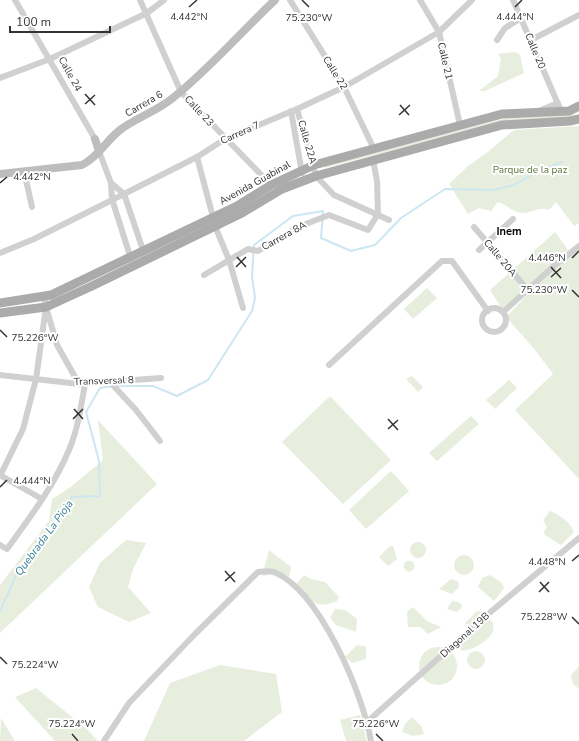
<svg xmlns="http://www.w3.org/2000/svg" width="579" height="741" viewBox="0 0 579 741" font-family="'Nunito Sans',sans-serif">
<rect width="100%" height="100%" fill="#fff"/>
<!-- green -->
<g fill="#e8eede">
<polygon points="515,52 520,55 524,73 485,91 479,91 498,76 501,59 498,54"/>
<polygon points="579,110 579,112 569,117 502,121 325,168 325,166 502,119"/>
<path d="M579,126V223L574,226L556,202L549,210C541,206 532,212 524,213C513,213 508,205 498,202L491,211L479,208L468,214L449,184L468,166L489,151L514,130Z"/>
<polygon points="555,232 568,250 504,312 490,290"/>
<polygon points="579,248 579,479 515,410 553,374 535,350 506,317 543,278"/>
<polygon points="427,288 437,298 413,319 404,309"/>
<polygon points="412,376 423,387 418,392 406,379"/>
<polygon points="509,380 517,388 495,409 486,400"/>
<polygon points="330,396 391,460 343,504 282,442"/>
<polygon points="471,416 479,424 437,461 429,453"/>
<polygon points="98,420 157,484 0,633 0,585 49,521 52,499 72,486 103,460"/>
<polygon points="391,471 409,491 366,529 349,510"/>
<path d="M550,511C558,513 572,524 574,532L561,545L545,535L544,532L547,527L543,520Z"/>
<polygon points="126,540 146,543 133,569 128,587 151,613 129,622 98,607 89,587 100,563"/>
<circle cx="418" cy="550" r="8"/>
<polygon points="393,546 397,559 388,566 379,557 389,547"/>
<polygon points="269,550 291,567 289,577 277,574 262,576"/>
<circle cx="464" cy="565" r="10"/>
<circle cx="409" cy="566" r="5.5"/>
<path d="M304,575L311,579L325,582L339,597L337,601C314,611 310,599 296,584Z"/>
<polygon points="490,575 502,583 504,588 494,601 478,587 482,578"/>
<polygon points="451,579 458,581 459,587 452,594 439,589"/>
<polygon points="452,601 458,602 463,606 457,612 447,609"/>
<polygon points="413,607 427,621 441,627 428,634 420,627 408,627 407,612"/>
<polygon points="335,609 345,610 357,619 356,632 336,625 330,618"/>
<path d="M477,611C485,612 498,622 492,633C489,640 474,649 467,650C464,651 461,650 458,650L457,648L472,629L465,623Z"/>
<polygon points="357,645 366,647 366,659 352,663 345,657"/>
<circle cx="438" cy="666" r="19"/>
<circle cx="476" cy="660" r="9"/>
<polygon points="220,665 276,674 282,712 244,741 144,741 170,683"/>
<polygon points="579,666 579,689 573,684 571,675"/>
<polygon points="36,688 87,729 98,741 55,741 15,697"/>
<polygon points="360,715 367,741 346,741 340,720"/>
<polygon points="412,717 421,726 424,734 413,736 402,732 405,724"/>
<polygon points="1,718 15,741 0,741"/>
</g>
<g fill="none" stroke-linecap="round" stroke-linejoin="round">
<!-- stream -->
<g stroke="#cce7f1" stroke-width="2">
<polyline points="116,386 153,386 177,396 208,380 252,311 255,298 252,276 254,245 293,216 323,211 321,238 351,251 375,245 401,218 445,189 494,190 514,185 538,171 562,162"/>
<polyline points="0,611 18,571 53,528 72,497 100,496 99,461 86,412 100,388 112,386"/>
</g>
<!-- street -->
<g stroke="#d0d0d0" stroke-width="6">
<polyline points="15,0 95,139"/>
<polyline points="140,0 181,92 271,185"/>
<polyline points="290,0 344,87 374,149"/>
<polyline points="420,0 439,32 460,125"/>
<polyline points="513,0 561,111"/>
<polyline points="497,40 505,28 521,18"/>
<polyline points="531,40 579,15"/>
<polyline points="0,78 50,59 147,13 164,0"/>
<polyline points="297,109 316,176 334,195 389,220"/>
<polyline points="541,110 558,103"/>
<polyline points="291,111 302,173"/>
<polyline points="99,151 111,183 112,199 130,256"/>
<polyline points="197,157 213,217"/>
<polyline points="24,171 32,207"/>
<polyline points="111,183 124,194 143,250"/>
<polyline points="215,226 229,260 243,308"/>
<polyline points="474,227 527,289"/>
<polyline points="479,250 513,219"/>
<polyline points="0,253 34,239 124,194 197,157 225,139 297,109 344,87 439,32 472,0"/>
<polyline points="204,275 248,249 258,251 298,227 329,215 368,230 378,214 377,181 373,160"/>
<circle cx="494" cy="320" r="12"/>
<polyline points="47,310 57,345 79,384"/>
<polyline points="503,312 554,266 579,246"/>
<polyline points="329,365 442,261 452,261 488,311"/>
<polyline points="0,375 79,384 161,378"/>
<polyline points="110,382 136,410 160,441"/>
<polyline points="0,475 42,499"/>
<polyline points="0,476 23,429 36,379 46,307 44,298"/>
<path d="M0,545L7,549C30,517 54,486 69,450C78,429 81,406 85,384"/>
<polyline points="367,722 487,615 579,538"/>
<path d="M104,741L129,703L195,634L258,572C263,572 269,570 274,572C320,591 363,694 371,741"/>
</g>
<!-- secondary -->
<g stroke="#bdbdbd" stroke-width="8">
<polyline points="95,139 99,151"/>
<path d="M0,174L82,165C98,157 106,141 120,130C137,117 158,111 174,97C209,69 242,31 275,0"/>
</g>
<!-- primary -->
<g stroke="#ababab" stroke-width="9">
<polyline points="0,303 51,295 237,206 271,185 314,165 502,114 569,111 579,106"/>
<polyline points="0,313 46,307 92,286 242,213 282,189 316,176 502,125 570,121 579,119"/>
</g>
</g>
<!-- ticks -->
<path fill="none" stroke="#333" stroke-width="1.5" d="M302,0L309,7M189,7L197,0M515,7L522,0M85,94L95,105M85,104L95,95M400,105L409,115M399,115L410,105M0,183L7,177M237,257L246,267M572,258L579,251M236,267L246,257M551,267L561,278M551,277L561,268M572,290L579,297M0,330L7,337M74,409L83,419M73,419L83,409M388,419L398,430M388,429L398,420M0,487L7,480M572,561L579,555M225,571L235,582M225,581L235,572M540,582L549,592M539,592L549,582M572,617L579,624M0,657L7,664M72,734L78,741M376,734L383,741"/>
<g text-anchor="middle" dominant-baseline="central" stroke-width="4" stroke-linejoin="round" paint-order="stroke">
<!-- street labels -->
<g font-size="10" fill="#333" stroke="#fff">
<text transform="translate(535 51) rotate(67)">Calle 20</text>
<text transform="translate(445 61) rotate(77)">Calle 21</text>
<text transform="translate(335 73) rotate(58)">Calle 22</text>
<text transform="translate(70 74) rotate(61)">Calle 24</text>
<text transform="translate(144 104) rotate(-30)">Carrera 6</text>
<text transform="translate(199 111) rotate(47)">Calle 23</text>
<text transform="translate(240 133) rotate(-24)">Carrera 7</text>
<text transform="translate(307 142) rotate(74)">Calle 22A</text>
<text transform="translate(255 183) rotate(-29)">Avenida Guabinal</text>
<text transform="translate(284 236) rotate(-29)">Carrera 8A</text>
<text transform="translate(500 258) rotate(50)">Calle 20A</text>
<text transform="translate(104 381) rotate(-2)">Transversal 8</text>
<text transform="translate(465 635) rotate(-42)">Diagonal 19B</text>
</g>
<!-- park labels -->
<g font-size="10" fill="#5d743b" stroke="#fff">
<text x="530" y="170">Parque de la paz</text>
</g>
<!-- neighbourhood labels -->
<g font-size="11" font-weight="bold" fill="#000" stroke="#fff">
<text x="509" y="231">Inem</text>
</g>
<!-- water labels -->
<g font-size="11" font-style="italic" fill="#357e98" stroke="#fff">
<text transform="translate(44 538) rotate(-54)">Quebrada La Pioja</text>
</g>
</g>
<g font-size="10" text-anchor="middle" fill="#333" stroke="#fff" stroke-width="4" stroke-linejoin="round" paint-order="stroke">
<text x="189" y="20">4.442°N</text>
<text x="515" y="20">4.444°N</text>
<text x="309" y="21">75.230°W</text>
<text x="32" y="180">4.442°N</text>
<text x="547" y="261">4.446°N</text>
<text x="544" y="293">75.230°W</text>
<text x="35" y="341">75.226°W</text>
<text x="32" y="484">4.444°N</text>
<text x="547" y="565">4.448°N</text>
<text x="544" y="620">75.228°W</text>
<text x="35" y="668">75.224°W</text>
<text x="72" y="727">75.224°W</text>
<text x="376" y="727">75.226°W</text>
</g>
<!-- scale -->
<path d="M10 26v6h100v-6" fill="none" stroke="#333333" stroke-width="2"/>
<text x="16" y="26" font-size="12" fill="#333333" stroke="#ffffff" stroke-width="3" paint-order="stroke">100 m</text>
</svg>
